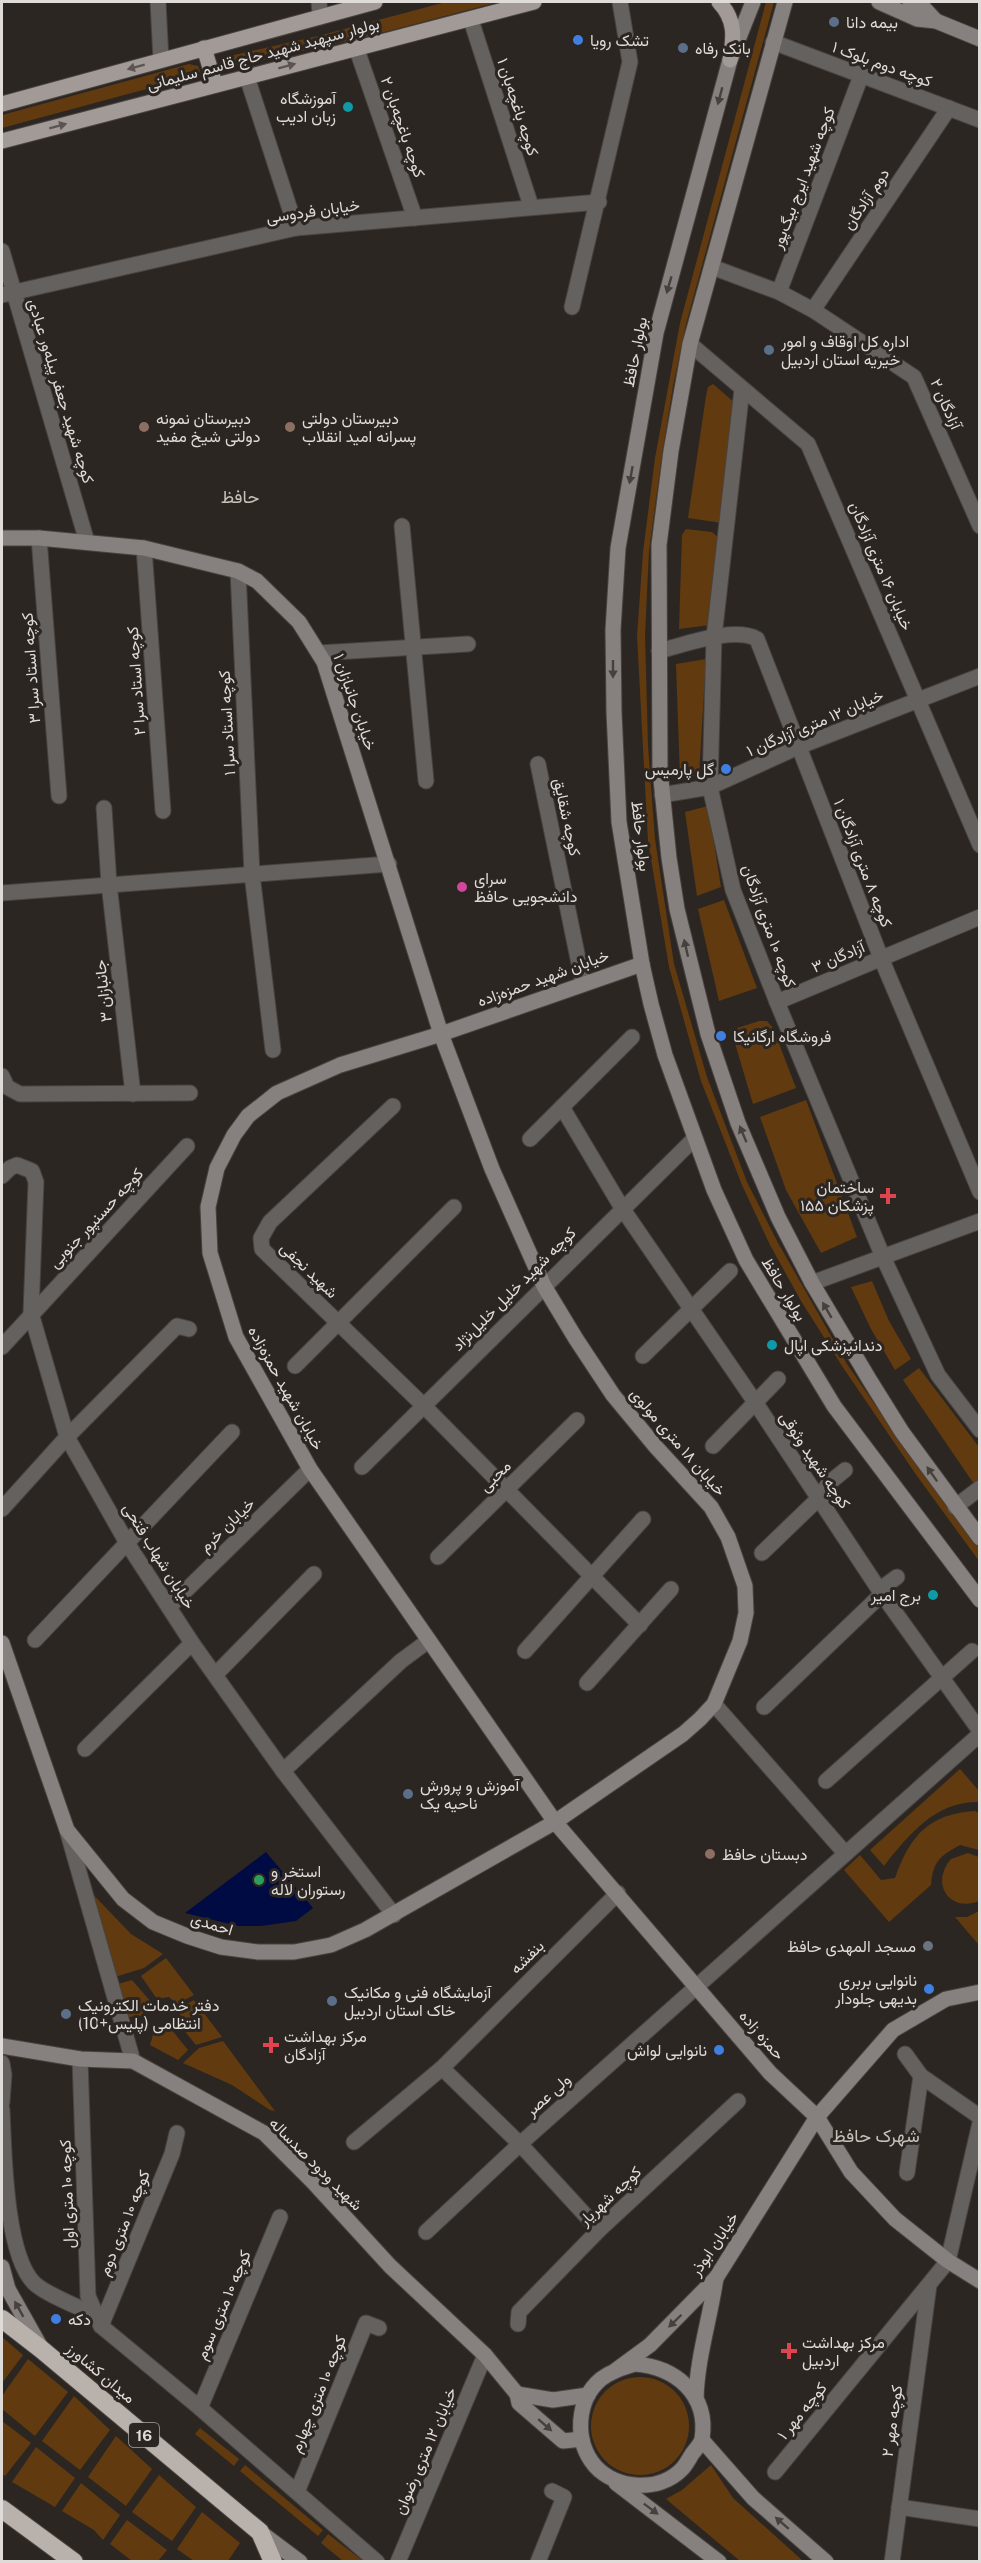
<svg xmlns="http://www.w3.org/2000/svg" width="981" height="2563" viewBox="0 0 981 2563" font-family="'Public Sans',Vazirmatn,sans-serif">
<rect width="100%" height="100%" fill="#2c2622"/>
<!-- green -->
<g fill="#613a0f">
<polygon points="446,2 498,2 373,35 233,67 228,62 230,56 318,36"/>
<polygon points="766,2 774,2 686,324 673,386 662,455 649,551 645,635 648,746 655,839 674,964 707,1077 747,1182 777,1241 847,1364 922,1473 979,1547 979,1561 917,1476 842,1366 801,1301 770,1245 742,1185 701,1081 669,967 648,841 637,636 643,552 655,458 680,323"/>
<polygon points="189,64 198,66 200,71 196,78 139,91 2,128 2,115"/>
<polygon points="713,384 735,403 722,523 688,518 706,396 708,387"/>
<polygon points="686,529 712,532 719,538 710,625 679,629 682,535"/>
<polygon points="706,659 699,776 680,777 676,664"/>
<polygon points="708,806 721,887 697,896 685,812"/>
<polygon points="724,900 757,988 719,1001 698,909"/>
<polygon points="759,1021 767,1021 773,1028 796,1088 753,1104 731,1030"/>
<polygon points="806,1100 857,1237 821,1253 786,1190 760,1117"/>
<polygon points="872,1281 889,1321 911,1359 895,1370 871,1329 851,1287"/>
<polygon points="919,1368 979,1447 979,1480 974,1484 903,1380"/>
<path d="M960,1769L979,1791V1802C936,1801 909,1834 884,1866L870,1850Z"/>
<path d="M975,1811L979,1813V1850L960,1845C940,1856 933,1861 931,1885L889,1922L844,1870L860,1855L881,1880L895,1878C910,1836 928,1814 975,1811Z"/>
<path d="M968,1853L979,1857V1901C949,1913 930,1883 951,1859Z"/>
<polygon points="85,1886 131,1934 163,1954 144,1968 115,1977"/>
<polygon points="979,1911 979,1945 955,1917 967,1917"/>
<polygon points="166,1958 194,1995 177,2004 169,1997 157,1999 141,1976"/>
<polygon points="132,1980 151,2002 147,2009 147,2015 129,2017 118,1984"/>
<polygon points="194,2000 222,2037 196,2045 179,2024 180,2008"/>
<polygon points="155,2028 163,2031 171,2029 188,2050 178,2060 150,2045"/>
<polygon points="223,2041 275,2111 270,2110 232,2085 183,2063 199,2048"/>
<polygon points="2,2337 23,2355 2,2383"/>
<polygon points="28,2359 68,2392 35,2436 2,2409 2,2396"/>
<circle cx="640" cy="2426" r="49"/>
<polygon points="74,2396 110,2430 80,2470 42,2441"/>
<polygon points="2,2421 31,2443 5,2476 2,2474"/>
<polygon points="200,2428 239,2459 234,2466 195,2434"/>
<polygon points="116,2436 152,2469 126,2506 88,2477"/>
<polygon points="36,2447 75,2478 55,2507 12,2482"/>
<polygon points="245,2465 323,2530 318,2536 240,2471"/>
<polygon points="711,2465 733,2498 803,2561 740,2561 666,2499 682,2490"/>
<polygon points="159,2475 196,2507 172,2541 132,2512"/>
<polygon points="81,2483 120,2515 103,2540 94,2530 62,2511"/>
<polygon points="202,2512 240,2543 228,2561 194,2561 177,2549"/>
<polygon points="127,2520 167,2550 158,2561 132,2561 110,2544"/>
<polygon points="328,2534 363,2561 343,2561 321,2543"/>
</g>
<!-- water -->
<polygon fill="#000b44" points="266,1852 313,1908 296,1921 261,1926 238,1926 185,1913"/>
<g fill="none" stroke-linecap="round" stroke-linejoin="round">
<defs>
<g id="street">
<polyline points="158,2 161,60"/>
<polyline points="319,2 320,17"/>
<polyline points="471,20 531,206"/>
<polyline points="773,42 980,120"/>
<polyline points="356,47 415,218"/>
<polyline points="247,77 296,228"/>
<polyline points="2,251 87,542"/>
<polyline points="712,267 779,292 813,310 914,377 980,526"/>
<polyline points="779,292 861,76"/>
<polyline points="2,295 296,228 599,202"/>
<polyline points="572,307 630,62 620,2"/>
<polyline points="813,310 949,108"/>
<polyline points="690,344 808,444 980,845"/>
<polyline points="742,389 714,637 710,787 733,890 777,1002 883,1257 938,1375 980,1430"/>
<polyline points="402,526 426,781"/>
<polyline points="39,538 59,796"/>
<polyline points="144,548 163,811"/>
<polyline points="238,571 252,874 273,1050"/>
<path d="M659,651C684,645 734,626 757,639L881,958L980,1192"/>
<polyline points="319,653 468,644"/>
<polyline points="538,764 583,983"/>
<polyline points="662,795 710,787 798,747 980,676"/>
<polyline points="104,808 109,884 133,1094"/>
<polyline points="2,893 389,864"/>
<polyline points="777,1002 980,917"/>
<polyline points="2,1076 7,1087 20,1094 190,1093"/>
<polyline points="393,1106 270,1222 261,1238 262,1249 423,1405 640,1625"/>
<polyline points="562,1107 622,1208 755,1402 882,1594 980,1731"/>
<polyline points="530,1139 632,1037"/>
<polyline points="2,1176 10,1168 17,1165 32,1171 36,1182 31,1313 67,1437 127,1543 192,1643 283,1771 394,1915"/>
<polyline points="812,1283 980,1221"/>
<polyline points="2,1347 187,1146"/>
<polyline points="643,1356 730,1271"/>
<polyline points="295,1366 454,1207"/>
<polyline points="713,1446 778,1379"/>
<polyline points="362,1467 694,1139"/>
<polyline points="955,1507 980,1488"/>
<polyline points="2,1509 67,1437 177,1326 189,1329"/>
<polyline points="762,1553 819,1498 829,1483 845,1470"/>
<polyline points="438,1557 577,1420"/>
<polyline points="879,1590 897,1577"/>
<polyline points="170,1606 310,1469"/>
<polyline points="35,1640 232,1432"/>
<polyline points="525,1651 643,1519"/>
<polyline points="215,1675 314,1574"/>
<polyline points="587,1683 671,1589"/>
<polyline points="714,1704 845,1853"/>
<polyline points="764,1707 882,1594"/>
<polyline points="85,1749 192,1643"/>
<polyline points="283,1771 401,1661 428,1641"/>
<polyline points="826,1781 972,1651"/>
<polyline points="67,1830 133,2061"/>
<polyline points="905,2054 921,2076 980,2117"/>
<polyline points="80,2059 88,2296 101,2326 200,2408 377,2562"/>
<polyline points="2,2063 4,2075 2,2102"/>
<polyline points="442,2068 520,2144 599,2230"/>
<path d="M2,2109C4,2151 5,2254 34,2283C45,2294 79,2307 95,2315"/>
<polyline points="354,2142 442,2068 618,1893"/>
<polyline points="907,2173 921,2076"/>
<polyline points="426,2232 520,2144 980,1734"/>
<polyline points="518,2324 519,2312 599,2230 738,2101"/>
<polyline points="101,2326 172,2154 177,2133"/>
<polyline points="200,2408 280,2217"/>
<polyline points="775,2472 948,2261 980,2123"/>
<polyline points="297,2492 366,2323 379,2328"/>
<polyline points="899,2507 980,2519"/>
<polyline points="398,2562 485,2355"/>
<polyline points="538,2562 564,2497 552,2491"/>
<polyline points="892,2562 929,2285"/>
</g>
<g id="secondary">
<polyline points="753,2 730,60 656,333 618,548 613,630 614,712 619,822 642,964 651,1004 665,1055 714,1190 746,1260 834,1406 980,1600"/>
<polyline points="785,2 690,344 671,451 659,545 660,770 669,858 677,909 708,1034 738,1123 778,1217 812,1283 869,1379 902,1432 980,1538"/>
<polyline points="879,2 917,19 936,21 980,39"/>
<polyline points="910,2 923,7 936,21"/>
<polyline points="2,538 39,538 144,548 238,571 257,581 299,622 324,662 441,1034 492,1169 544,1286 576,1339 613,1395 656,1447 711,1507 728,1537 745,1586 746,1613 740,1641 714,1704 700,1719 683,1734 555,1822 365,1930 331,1945 294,1952 258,1952 221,1947 187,1936 153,1922 123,1899 67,1830 2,1643"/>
<polyline points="642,964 441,1034 340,1065 277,1093 248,1116 234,1135 217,1168 208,1207 210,1253 236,1337 310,1469 555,1822 770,2073 817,2117 851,2172 895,2219 948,2261 980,2281"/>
<polyline points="2,2046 80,2059 133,2061 264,2133 313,2182 390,2266 485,2355 517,2394 519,2403 563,2441 582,2439"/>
<polyline points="2,2267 8,2289 40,2346"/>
<path d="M635,2364C675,2367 709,2394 702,2439C701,2444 695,2450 692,2454C689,2459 686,2465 682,2469C659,2493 616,2489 595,2466C574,2441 576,2400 601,2379C612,2371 622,2368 635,2364Z"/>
<polyline points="616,2370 650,2345 716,2278 817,2117 893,2030 946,1999 980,1992"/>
<polyline points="517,2394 553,2400 588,2395"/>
<path d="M696,2399C697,2358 710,2319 716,2278"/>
<polyline points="702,2440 753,2498 826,2562"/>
<polyline points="616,2483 719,2562"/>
<polyline points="260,2532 300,2562"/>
</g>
<g id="primary">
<path d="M719,2C736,20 734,37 730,60"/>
<polyline points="204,48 215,84"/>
<polyline points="2,104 375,2"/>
<polyline points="2,141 534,2"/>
</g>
<g id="highway">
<polyline points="2,2319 41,2349 260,2532 273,2562"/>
<polyline points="2,2509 74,2562"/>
</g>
</defs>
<!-- street casing -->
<use href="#street" stroke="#49433f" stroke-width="17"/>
<!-- secondary casing -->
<use href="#secondary" stroke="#49433f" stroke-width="17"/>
<!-- primary casing -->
<use href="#primary" stroke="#49433f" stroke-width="17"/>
<!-- highway casing -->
<use href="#highway" stroke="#49433f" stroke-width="20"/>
<!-- street -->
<use href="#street" stroke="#64615f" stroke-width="15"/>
<!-- secondary -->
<use href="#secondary" stroke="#86817e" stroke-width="15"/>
<!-- primary -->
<use href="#primary" stroke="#a19a96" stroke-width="15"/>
<!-- highway -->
<use href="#highway" stroke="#b9b1ab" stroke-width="18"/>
</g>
<!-- one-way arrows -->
<defs><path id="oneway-solid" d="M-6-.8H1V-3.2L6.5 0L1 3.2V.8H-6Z" transform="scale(1.5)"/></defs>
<g fill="#5b5450">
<use href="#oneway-solid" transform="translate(287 66) rotate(-15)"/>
<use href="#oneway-solid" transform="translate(136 67) rotate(165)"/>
<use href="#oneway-solid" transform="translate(58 126) rotate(-15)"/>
</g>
<g fill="#47413e">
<use href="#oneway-solid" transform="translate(720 96) rotate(105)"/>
<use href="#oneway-solid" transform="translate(669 285) rotate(106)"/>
<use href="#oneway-solid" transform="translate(631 475) rotate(100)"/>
<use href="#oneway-solid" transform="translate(613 669) rotate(90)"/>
<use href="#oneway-solid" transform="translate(686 948) rotate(-103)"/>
<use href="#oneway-solid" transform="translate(743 1134) rotate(-113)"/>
<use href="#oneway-solid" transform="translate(827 1310) rotate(-120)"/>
<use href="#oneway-solid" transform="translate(932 1474) rotate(-125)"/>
<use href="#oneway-solid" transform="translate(19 2309) rotate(-119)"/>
<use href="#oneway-solid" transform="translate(675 2321) rotate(136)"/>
<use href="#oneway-solid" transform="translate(545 2425) rotate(41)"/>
<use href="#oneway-solid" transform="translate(651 2509) rotate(37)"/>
<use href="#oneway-solid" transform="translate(782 2523) rotate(-139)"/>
</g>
<!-- markers -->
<g fill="#5c6f8a" stroke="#2c2622" stroke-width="2">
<circle cx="834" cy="22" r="6"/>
<circle cx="683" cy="48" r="6"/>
<circle cx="769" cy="350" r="6"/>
<circle cx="408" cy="1794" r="6"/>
<circle cx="332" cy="2001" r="6"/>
<circle cx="66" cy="2014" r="6"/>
</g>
<g fill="#3f7fe0" stroke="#2c2622" stroke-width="2">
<circle cx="578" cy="40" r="6"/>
<circle cx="726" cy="769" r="6"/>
<circle cx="721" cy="1036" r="6"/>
<circle cx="929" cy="1989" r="6"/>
<circle cx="719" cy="2050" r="6"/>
<circle cx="56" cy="2319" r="6"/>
</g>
<g fill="#0f9aa8" stroke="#2c2622" stroke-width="2">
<circle cx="348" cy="107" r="6"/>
<circle cx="772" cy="1345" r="6"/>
<circle cx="933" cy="1595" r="6"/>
</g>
<g fill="#8d6e63" stroke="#2c2622" stroke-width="2">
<circle cx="144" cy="427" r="6"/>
<circle cx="290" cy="427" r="6"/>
<circle cx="710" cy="1854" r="6"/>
</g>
<circle fill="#d1479c" stroke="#2c2622" stroke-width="2" cx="462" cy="887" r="6"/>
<g fill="#e0444e" stroke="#2c2622" stroke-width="2">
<path d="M885 1187h6v6h6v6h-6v6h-6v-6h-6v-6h6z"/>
<path d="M268 2036h6v6h6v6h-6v6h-6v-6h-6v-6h6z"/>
<path d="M786 2342h6v6h6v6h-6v6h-6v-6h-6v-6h6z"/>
</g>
<circle fill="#2e9e5b" stroke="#2c2622" stroke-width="2" cx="259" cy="1880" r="6"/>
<circle fill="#6b7280" stroke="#2c2622" stroke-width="2" cx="928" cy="1946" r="6"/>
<g text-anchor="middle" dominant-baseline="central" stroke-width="6" stroke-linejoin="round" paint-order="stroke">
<!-- shield labels -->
<rect fill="#2c2622" stroke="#a9a5a1" stroke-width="1.5" x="129" y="2423" width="30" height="24" rx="4.5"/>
<g font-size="15" font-weight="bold" fill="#dfdbd8">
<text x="144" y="2435">16</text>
</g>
<!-- poi labels -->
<g font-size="16" fill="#dfdbd8" stroke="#2c2622" text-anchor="start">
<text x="846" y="22">بیمه دانا</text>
<text x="590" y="40">تشک رویا</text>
<text x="695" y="48">بانک رفاه</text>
<text x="336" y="98" text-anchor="end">آموزشگاه<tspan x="336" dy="18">زبان ادیب</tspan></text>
<text x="781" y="341">اداره کل اوقاف و امور<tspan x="781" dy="18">خیریه استان اردبیل</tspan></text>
<text x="156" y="418">دبیرستان نمونه<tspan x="156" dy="18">دولتی شیخ مفید</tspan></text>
<text x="302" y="418">دبیرستان دولتی<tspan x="302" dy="18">پسرانه امید انقلاب</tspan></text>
<text x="714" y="769" text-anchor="end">گل پارمیس</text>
<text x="474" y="878">سرای<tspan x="474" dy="18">دانشجویی حافظ</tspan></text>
<text x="733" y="1036">فروشگاه ارگانیکا</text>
<text x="874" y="1187" text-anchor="end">ساختمان<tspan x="874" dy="18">پزشکان ۱۵۵</tspan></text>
<text x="784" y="1345">دندانپزشکی اپال</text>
<text x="921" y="1595" text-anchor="end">برج امیر</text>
<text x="420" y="1785">آموزش و پرورش<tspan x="420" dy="18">ناحیه یک</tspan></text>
<text x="722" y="1854">دبستان حافظ</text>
<text x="271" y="1871">استخر و<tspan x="271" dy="18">رستوران لاله</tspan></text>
<text x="916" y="1946" text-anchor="end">مسجد المهدی حافظ</text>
<text x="917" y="1980" text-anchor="end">نانوایی بربری<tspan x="917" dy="18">بدیهی جلودار</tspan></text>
<text x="344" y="1992">آزمایشگاه فنی و مکانیک<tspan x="344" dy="18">خاک استان اردبیل</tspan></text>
<text x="78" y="2005">دفتر خدمات الکترونیک<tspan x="78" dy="18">انتظامی (پلیس+10)</tspan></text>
<text x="284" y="2036">مرکز بهداشت<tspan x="284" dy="18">آزادگان</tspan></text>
<text x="707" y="2050" text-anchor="end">نانوایی لواش</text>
<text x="68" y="2319">دکه</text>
<text x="802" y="2342">مرکز بهداشت<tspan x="802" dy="18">اردبیل</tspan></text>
</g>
<!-- street labels -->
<g font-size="16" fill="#dfdbd8" stroke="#2c2622">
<text transform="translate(263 54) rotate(-15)">بولوار سپهبد شهید حاج قاسم سلیمانی</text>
<text transform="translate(882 64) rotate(20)">کوچه دوم بلوک ۱</text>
<text transform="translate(518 107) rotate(72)">کوچه باغچه‌بان ١</text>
<text transform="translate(403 127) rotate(71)">کوچه باغچه‌بان ٢</text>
<text transform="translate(803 178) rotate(-69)">کوچه شهید ایرج بیگ‌پور</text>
<text transform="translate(866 199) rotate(-56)">دوم آزادگان</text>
<text transform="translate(313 211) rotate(-8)">خیابان فردوسی</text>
<text transform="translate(635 352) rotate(-79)">بولوار حافظ</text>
<text transform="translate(61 391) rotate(73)">کوچه شهید جعفر پیله‌ور عبادی</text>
<text transform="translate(946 404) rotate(66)">آزادگان ۲</text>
<text transform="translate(881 566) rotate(67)">خیابان ۱۶ متری آزادگان</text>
<text transform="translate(31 668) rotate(-94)">کوچه استاد سرا ۳</text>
<text transform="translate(136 681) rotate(-94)">کوچه استاد سرا ۲</text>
<text transform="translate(355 702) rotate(71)">خیابان جانبازان ۱</text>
<text transform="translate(227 723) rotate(-93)">کوچه استاد سرا ۱</text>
<text transform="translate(815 723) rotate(-23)">خیابان ۱۲ متری آزادگان ۱</text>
<text transform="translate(567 817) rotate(78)">کوچه شقایق</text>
<text transform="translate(641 836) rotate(83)">بولوار حافظ</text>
<text transform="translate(863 863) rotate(69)">کوچه ۸ متری آزادگان ۱</text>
<text transform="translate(769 926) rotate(70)">کوچه ۱۰ متری آزادگان</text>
<text transform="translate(838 957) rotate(-23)">آزادگان ۳</text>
<text transform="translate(543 978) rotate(-20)">خیابان شهید حمزه‌زاده</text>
<text transform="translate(103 991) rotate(-96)">جانبازان ۳</text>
<text transform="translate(96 1218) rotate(-47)">کوچه حسنپور جنوبی</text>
<text transform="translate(309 1270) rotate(44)">شهید نجفی</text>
<text transform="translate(514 1289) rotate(-45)">کوچه شهید خلیل خلیل‌نژاد</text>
<text transform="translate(784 1289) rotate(59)">بولوار حافظ</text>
<text transform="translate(286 1388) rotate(61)">خیابان شهید حمزه‌زاده</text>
<text transform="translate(678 1442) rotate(49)">خیابان ۱۸ متری مولوی</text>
<text transform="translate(815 1460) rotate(56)">کوچه شهید وثوقی</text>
<text transform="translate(495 1476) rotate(-45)">محبی</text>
<text transform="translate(227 1525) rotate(-44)">خیابان خرم</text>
<text transform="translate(159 1556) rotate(58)">خیابان شهاب فتحی</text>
<text transform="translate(212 1924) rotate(17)">احمدی</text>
<text transform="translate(527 1957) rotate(-45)">بنفشه</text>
<text transform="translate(762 2035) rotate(49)">حمزه زاده</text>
<text transform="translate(548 2095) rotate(-42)">ولی عصر</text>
<text transform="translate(316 2164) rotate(45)">شهید ودود صدساله</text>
<text transform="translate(67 2194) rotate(-92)">کوچه ۱۰ متری اول</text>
<text transform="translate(610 2196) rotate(-43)">کوچه شهریار</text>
<text transform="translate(124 2223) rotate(-68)">کوچه ۱۰ متری دوم</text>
<text transform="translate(714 2244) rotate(-56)">خیابان ابوذر</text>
<text transform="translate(223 2305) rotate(-67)">کوچه ۱۰ متری سوم</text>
<text transform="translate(101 2373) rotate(40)">میدان کشاورز</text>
<text transform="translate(318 2394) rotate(-68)">کوچه ۱۰ متری چهارم</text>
<text transform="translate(802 2411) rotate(-51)">کوچه مهر ۱</text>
<text transform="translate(892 2421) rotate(-82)">کوچه مهر ۲</text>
<text transform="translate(425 2451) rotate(-67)">خیابان ۱۲ متری رضوان</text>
</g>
<!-- neighbourhood labels -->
<g font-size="18" fill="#c8c1ba" stroke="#2c2622">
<text x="240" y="496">حافظ</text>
<text x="876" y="2135">شهرک حافظ</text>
</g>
</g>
<!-- border -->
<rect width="981" height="2563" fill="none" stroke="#dfdbd8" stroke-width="6"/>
</svg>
